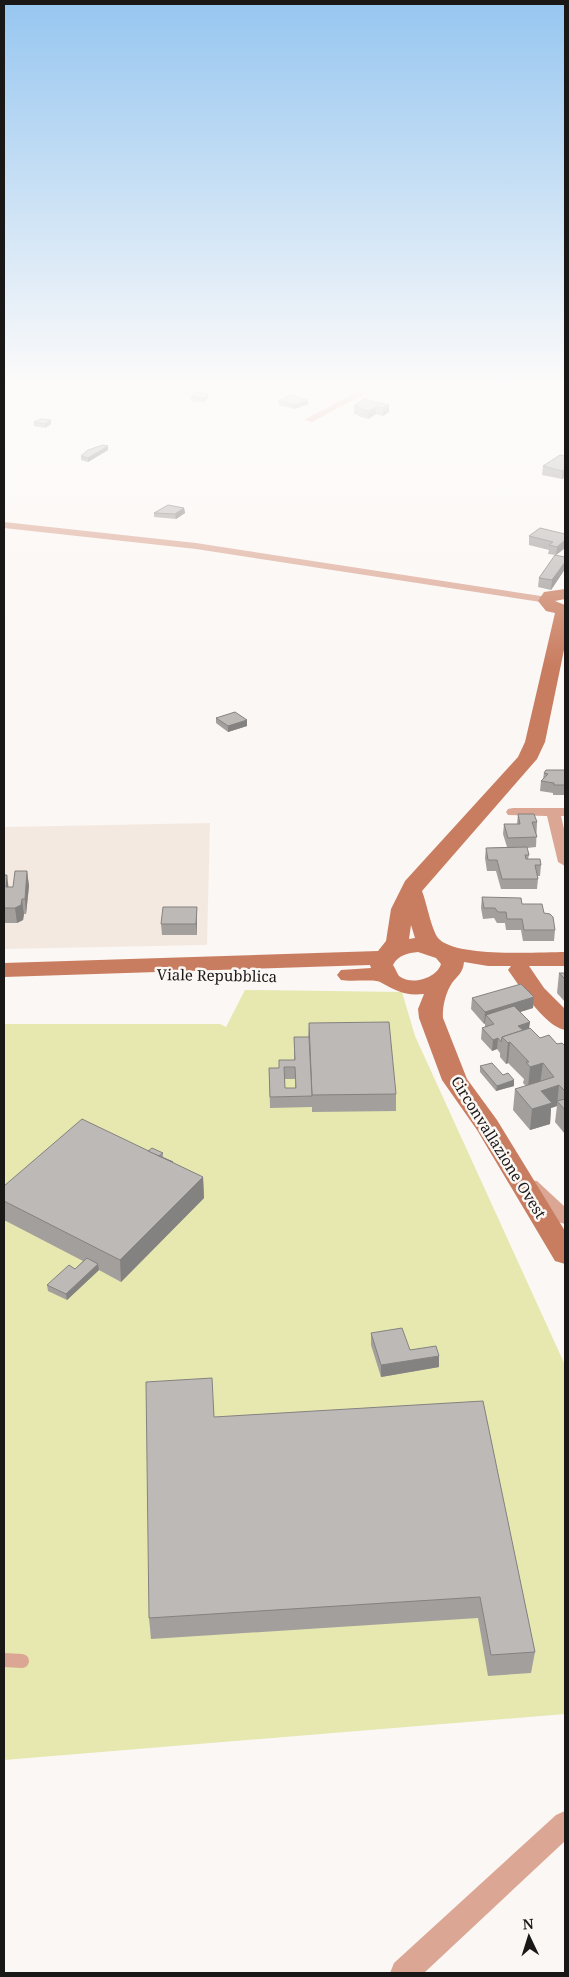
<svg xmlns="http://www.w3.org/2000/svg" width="569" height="1977" viewBox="0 0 569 1977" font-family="'Noto Serif',serif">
<rect width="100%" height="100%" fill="#fbf7f4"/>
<!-- built -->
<polygon fill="#f4e9e1" points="210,823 207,945 4,949 4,827"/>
<!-- green -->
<polygon fill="#e6e8b0" points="245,990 402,992 415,1036 565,1365 565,1714 4,1760 4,1024 220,1024 226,1027"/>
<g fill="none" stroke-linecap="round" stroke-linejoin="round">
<!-- lane -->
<polyline stroke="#dba693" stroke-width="14" points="4,1660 22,1661"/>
<!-- street -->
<g fill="#dba693" fill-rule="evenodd">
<polygon points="362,389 374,389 312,422 304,420"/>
<polygon points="4,522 196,543 547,597 553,600 547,603 196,549 4,528"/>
<polygon points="513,808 565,808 565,816 561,816 565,833 565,866 558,862 547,816 508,815 506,812 508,809"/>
<polygon points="530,1180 537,1181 565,1207 565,1224 558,1222 523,1191 521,1186 523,1181"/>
<polygon points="565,1811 565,1841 424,1973 390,1973 394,1963 556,1815"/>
</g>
<!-- secondary -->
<path fill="#c97d60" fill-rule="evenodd" d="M565,589V599L555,601L565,605V645L545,742L537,759L422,891C427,904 431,928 438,938C455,958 539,952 565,952V966H529L544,988L565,1009V1030C544,1026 521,988 508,970L511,966H488L464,962C463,973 458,975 452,983C446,992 442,1007 443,1018L467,1079L497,1120L565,1231V1264L555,1261L477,1130L442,1080L419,1018L418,1009L424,994C404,996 397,991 380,982C374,979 350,982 341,980L337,975L341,970L371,968L370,965L4,977V963L378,951L386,941L391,909L405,881L518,757L525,742L555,613L546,611L538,601L544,592ZM411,925L415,938L409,939ZM418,952L436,958L441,964C437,978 412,986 399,976C397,973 395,968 393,965C398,955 408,953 418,952Z"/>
</g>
<!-- wall -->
<g fill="#a39f9d" fill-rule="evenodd">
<polygon points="208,394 208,398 204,402 191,401 191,397"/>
<polygon points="279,401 308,404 295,409 279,405"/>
<polygon points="389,405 389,412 383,416 376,414 368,419 358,416 358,415 354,414 354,406"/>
<polygon points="34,422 51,424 45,428 34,426"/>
<polygon points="108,450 88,462 81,460 81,456"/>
<polygon points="565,456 565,477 562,479 542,475 543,466"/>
<polygon points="184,508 185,513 176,519 154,517 154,513"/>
<polygon points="565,534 565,548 556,555 548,554 549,550 529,545 529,536"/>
<polygon points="565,557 565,569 551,590 538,587 539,578"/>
<polygon points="216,718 247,720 247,726 228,732 216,723"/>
<polygon points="565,770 565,795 553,795 553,793 540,791 541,781 543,779 544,773"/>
<polygon points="518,814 537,822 536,847 527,848 529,855 528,859 541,865 540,876 538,876 538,879 537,889 501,889 496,871 487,871 485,858 486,848 507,847 503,834 504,824 517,824"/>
<polygon points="27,871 29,886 26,914 24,914 23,920 17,923 4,923 4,875 8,887 13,887"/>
<polygon points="482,897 522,904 544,913 555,930 554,941 523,941 521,930 506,930 505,923 497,923 494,918 483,919 481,908"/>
<polygon points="197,907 197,935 162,935 161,924"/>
<polygon points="559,973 565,973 565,1002 557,993"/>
<polygon points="534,997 533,1008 520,1012 530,1022 529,1028 540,1038 565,1046 565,1134 555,1122 557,1106 551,1108 550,1124 530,1130 513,1110 515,1089 526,1086 523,1083 524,1079 508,1063 506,1064 500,1057 500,1053 497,1049 492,1051 481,1039 482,1028 485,1027 485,1023 484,1024 471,1009 472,998"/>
<path d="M309,1023L396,1094V1111L312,1112V1106V1107L270,1108L269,1068H279L294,1060V1037H308ZM285,1079H295V1088H285Z"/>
<polygon points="480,1066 503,1075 514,1086 496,1091 480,1072"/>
<polygon points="148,1151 163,1153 163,1158 203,1177 204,1198 121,1282 99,1270 67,1300 48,1291 47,1285 75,1269 83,1261 4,1220 4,1186"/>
<polygon points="371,1333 410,1350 439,1367 381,1377 371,1345"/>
<polygon points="483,1401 535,1652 531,1673 488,1676 478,1618 151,1639 149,1618"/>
</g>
<!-- shaded-wall -->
<g fill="#848280">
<polygon points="208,394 208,398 204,402 204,398"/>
<polygon points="308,400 308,404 295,409 295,405"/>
<polygon points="389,405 389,412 383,416 383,408"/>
<polygon points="376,407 376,414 368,419 369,411"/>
<polygon points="51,420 51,424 45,428 45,424"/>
<polygon points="108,446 108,450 88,462 88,458"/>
<polygon points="565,469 565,477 562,479 562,471"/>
<polygon points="184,508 185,513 176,519 175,514"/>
<polygon points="565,540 565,548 556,555 557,547"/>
<polygon points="565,562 565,569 551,590 552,580"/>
<polygon points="247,720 247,726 228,732 228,726"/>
<polygon points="27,871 29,886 26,914 25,899"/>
<polygon points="7,875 9,891 6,887"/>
<polygon points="22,899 24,914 23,920 17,923 15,908"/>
<polygon points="197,907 197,935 196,924"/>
<polygon points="534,997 533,1008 491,1021 486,1015 485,1023 484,1024 485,1012"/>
<polygon points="530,1022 528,1033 517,1037 518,1026"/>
<polygon points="498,1038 497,1049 492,1051 493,1040"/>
<polygon points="510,1042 508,1063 506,1064 508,1043"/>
<polygon points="543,1063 540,1084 528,1088 530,1067"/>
<polygon points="514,1080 514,1086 496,1091 497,1086"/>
<polygon points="559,1085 557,1106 551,1108 550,1124 530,1130 532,1109 541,1091"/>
<polygon points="203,1177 204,1198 121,1282 120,1260"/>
<polygon points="98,1264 99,1270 67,1300 66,1294"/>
<polygon points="439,1356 439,1367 381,1377 381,1365"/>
</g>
<!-- building -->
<g fill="#bdb9b7" stroke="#848280" fill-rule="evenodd">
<polygon points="196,392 208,394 204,398 191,397"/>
<polygon points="290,395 308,400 295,405 279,401"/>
<polygon points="364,399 389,405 383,408 376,407 369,411 358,408 359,407 354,406"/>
<polygon points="40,419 51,420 45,424 34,422"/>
<polygon points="103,445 108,446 88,458 81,456 88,450"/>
<polygon points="560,455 565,456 565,469 562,471 543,466"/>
<polygon points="168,505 184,508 175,514 154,513"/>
<polygon points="540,528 565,534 565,540 557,547 549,545 553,542 529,536"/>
<polygon points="555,555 565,557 565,562 552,580 539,578"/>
<polygon points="235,712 247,720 228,726 216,718"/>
<polygon points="546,770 565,770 565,785 554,785 554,783 541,781 548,774 544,773"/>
<polygon points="518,814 534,814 537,822 532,822 537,837 508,838 504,824 520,824"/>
<polygon points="527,847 529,855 525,855 526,859 540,859 541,865 535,865 538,879 502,879 497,860 488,860 486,848"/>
<polygon points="15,871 27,871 25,899 22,899 21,905 15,908 4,908 4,875 7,875 6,887 13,887"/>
<polygon points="482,897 521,898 522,904 542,904 544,913 550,914 553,917 555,930 524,930 522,919 507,919 506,912 498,912 495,908 484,908"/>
<polygon points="163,907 197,907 196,924 161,924"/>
<polygon points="559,973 565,973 565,979"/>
<polygon points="521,984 534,997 485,1012 472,998"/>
<polygon points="514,1006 530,1022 518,1026 523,1030 502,1037 501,1042 498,1038 493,1040 482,1028 494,1024 486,1015"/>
<polygon points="389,1022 396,1094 312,1095 309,1023"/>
<polygon points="530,1028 540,1038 549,1035 557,1044 562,1043 565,1046 565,1091 559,1085 541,1091 552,1103 532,1109 515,1089 554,1077 543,1063 530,1067 526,1062 529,1062 510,1042 508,1043 502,1037"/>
<path d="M294,1037H309L312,1096L270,1097L269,1068H279V1060H295ZM284,1067H295L296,1088H285Z"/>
<polygon points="492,1063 503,1075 508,1073 514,1080 497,1086 480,1066"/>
<polygon points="565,1099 565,1110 557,1101"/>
<polygon points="82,1119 203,1177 120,1260 4,1201 4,1186"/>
<polygon points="152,1148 163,1153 159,1156 173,1162 148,1151"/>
<polygon points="87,1258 98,1264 66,1294 47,1285 69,1265 75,1269"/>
<polygon points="402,1328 410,1350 436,1346 439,1356 381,1365 371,1333"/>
<polygon points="212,1378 214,1417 483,1401 535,1652 491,1655 480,1597 149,1618 146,1382"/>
</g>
<!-- sky -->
<linearGradient id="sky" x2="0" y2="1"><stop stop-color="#96c6f0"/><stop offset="0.58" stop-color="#fdfbfa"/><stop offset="1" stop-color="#fdfbfa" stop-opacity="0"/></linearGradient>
<rect width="569" height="666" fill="url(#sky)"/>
<g text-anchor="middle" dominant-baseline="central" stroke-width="5" stroke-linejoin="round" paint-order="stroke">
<!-- street labels -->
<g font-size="15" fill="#1a1817" stroke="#fbf7f4">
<text transform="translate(217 975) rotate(1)">Viale Repubblica</text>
<text transform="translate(499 1147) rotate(58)">Circonvallazione Ovest</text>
</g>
</g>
<!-- border -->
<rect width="569" height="1977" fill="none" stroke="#1a1817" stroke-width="10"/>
<!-- north arrow -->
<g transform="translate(529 1937) rotate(356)" stroke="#fbf7f4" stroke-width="4" paint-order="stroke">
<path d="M0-4L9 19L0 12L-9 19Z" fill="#1a1817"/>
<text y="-8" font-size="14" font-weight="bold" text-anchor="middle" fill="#1a1817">N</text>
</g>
</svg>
